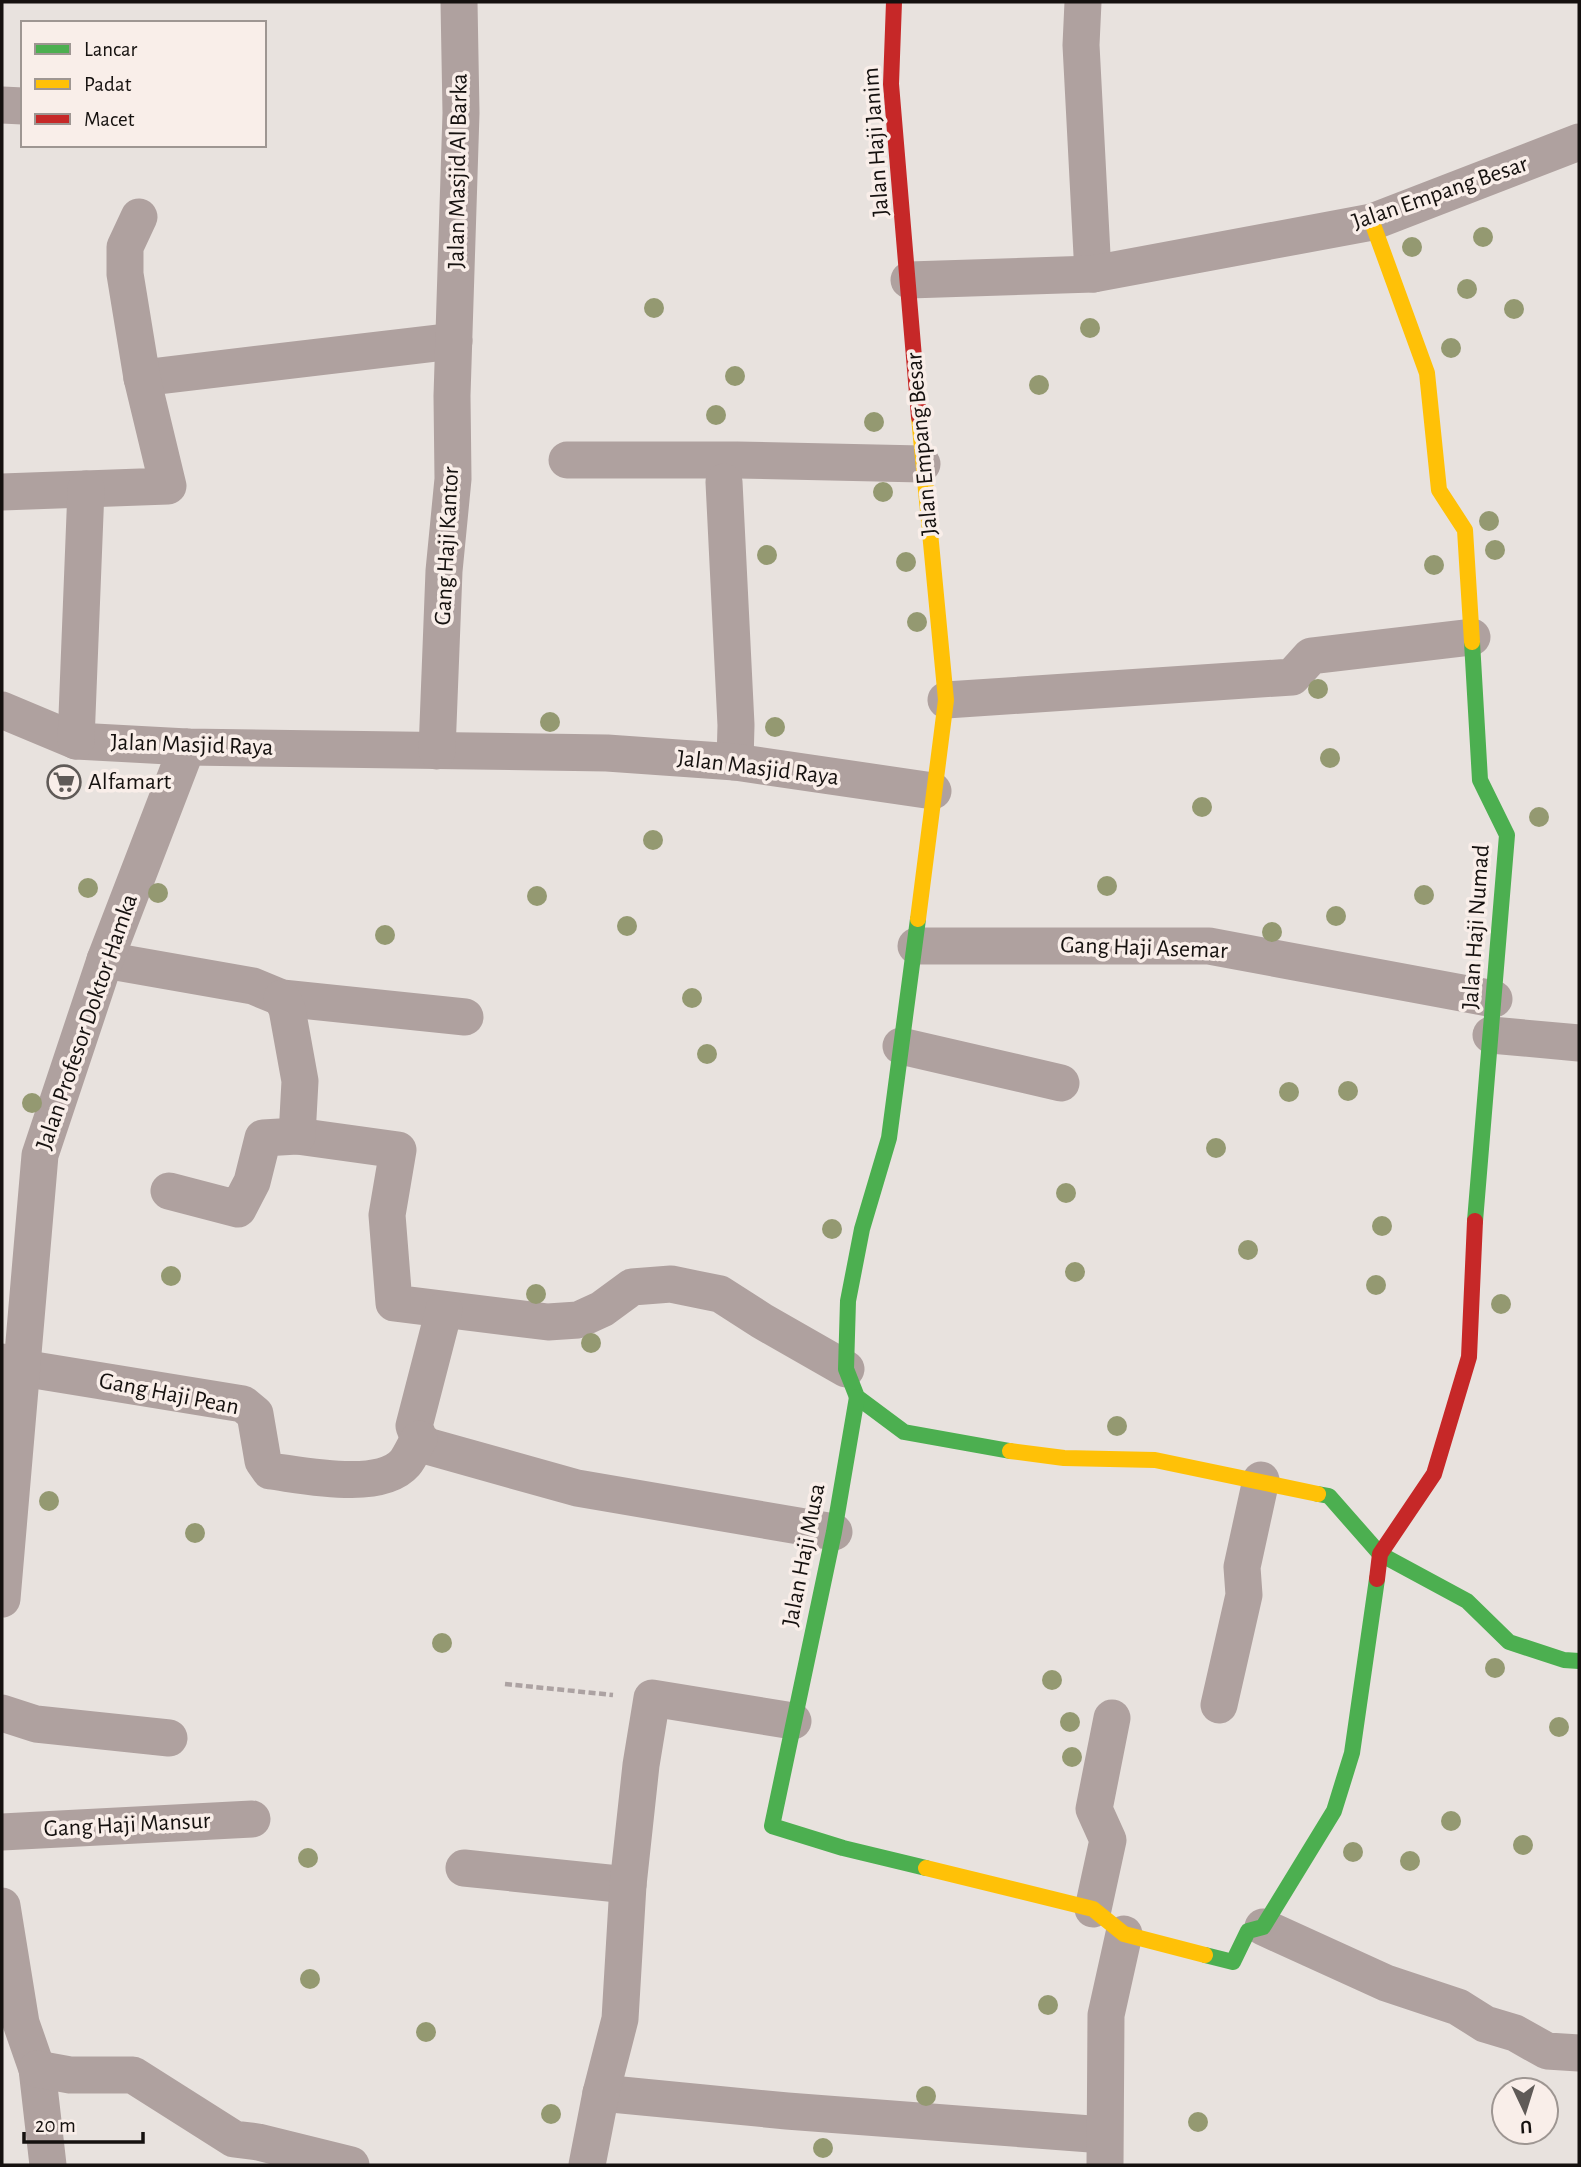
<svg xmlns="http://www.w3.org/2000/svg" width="1581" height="2167" viewBox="0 0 1581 2167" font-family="'Alegreya Sans',sans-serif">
<rect width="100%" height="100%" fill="#e8e2de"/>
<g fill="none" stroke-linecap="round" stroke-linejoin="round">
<!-- path -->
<polyline stroke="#aca2a2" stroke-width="4.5" stroke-dasharray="7 3.5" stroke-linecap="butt" points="505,1684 613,1695"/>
<!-- street -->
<g stroke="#afa19f" stroke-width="37">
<polyline points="1083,2 1081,45 1093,274"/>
<polyline points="2,105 23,106"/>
<polyline points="909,280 1093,274 1372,222 1579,142"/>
<polyline points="142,378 454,341"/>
<polyline points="567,460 737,460 922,464"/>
<polyline points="724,482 736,725 735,762"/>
<polyline points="2,492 168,486 142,378 125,274 125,247 139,217"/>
<polyline points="946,700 1292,677 1311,656 1472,637"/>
<polyline points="2,710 76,741 187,747 607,753 735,762 933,791"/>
<polyline points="76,741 86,489"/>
<polyline points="437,751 444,571 453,479 452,396 461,113 459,2"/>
<polyline points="916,946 1209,946 1494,999"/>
<polyline points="105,960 253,986 282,998 465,1017"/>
<polyline points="1491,1035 1579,1043"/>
<polyline points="901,1046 1061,1083"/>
<polyline points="297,1136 398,1150 387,1215 394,1303 548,1322 578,1320 602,1309 632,1287 671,1284 720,1294 762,1321 846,1369"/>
<polyline points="169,1191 238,1209 252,1182 263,1138 297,1136 300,1081 287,1009 282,998"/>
<polyline points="444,1310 414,1426 419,1439 427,1446 577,1488 834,1532"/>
<path d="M2,1362L22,1368L243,1404L255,1414L263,1461L270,1471C303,1475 380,1492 405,1463C410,1457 414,1447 419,1439"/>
<polyline points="2,1599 40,1155 105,960 187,747"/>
<polyline points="1219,1705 1244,1595 1242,1567 1261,1480"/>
<polyline points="2,1713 36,1724 169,1738"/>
<polyline points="2,1832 252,1819"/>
<polyline points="464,1868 628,1885"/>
<polyline points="2,1906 21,2023 37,2069 48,2165"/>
<polyline points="1093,1909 1108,1840 1094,1809 1112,1718"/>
<polyline points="1263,1927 1386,1983 1458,2007 1485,2024 1515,2033 1547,2051 1579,2053"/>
<polyline points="37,2069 70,2075 133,2075 234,2139 258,2142 351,2165"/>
<polyline points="601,2093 787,2111 1104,2135"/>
<polyline points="587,2165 601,2093 620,2019 628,1885 641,1765 652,1698 793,1721"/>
<polyline points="1105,2165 1106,2015 1124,1934"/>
</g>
<!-- fast -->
<g stroke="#4caf50" stroke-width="16">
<polyline points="1472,642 1480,780 1507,835 1475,1221"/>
<polyline points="918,919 889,1138 862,1229 848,1301 846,1369 857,1397 904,1432 1010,1451"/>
<polyline points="857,1397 834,1532 772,1826 843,1848 926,1868"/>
<polyline points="1318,1494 1329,1496 1380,1554 1467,1601 1509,1642 1564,1660 1579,1661"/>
<polyline points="1205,1955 1233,1962 1248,1931 1263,1927 1334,1811 1352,1753 1377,1579"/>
</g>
<!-- slow -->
<g stroke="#ffc107" stroke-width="16">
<polyline points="1372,222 1427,373 1439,490 1465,530 1472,642"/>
<polyline points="918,919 946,700 919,417"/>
<polyline points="1010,1451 1064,1458 1155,1460 1318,1494"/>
<polyline points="926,1868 1093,1909 1124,1934 1205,1955"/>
</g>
<!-- jam -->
<g stroke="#c62828" stroke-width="16">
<polyline points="894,2 891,84 919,417"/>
<polyline points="1377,1579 1380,1554 1434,1474 1469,1357 1475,1221"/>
</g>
</g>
<!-- trees -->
<g fill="#949971">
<circle cx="1483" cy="237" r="10"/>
<circle cx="1412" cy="247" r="10"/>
<circle cx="1467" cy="289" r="10"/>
<circle cx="654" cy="308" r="10"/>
<circle cx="1514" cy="309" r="10"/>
<circle cx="1090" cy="328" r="10"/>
<circle cx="1451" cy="348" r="10"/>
<circle cx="735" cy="376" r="10"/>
<circle cx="1039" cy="385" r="10"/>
<circle cx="716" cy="415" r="10"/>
<circle cx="874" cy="422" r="10"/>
<circle cx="883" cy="492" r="10"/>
<circle cx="1489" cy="521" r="10"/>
<circle cx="1495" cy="550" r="10"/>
<circle cx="767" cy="555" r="10"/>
<circle cx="906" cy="562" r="10"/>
<circle cx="1434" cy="565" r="10"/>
<circle cx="917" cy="622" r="10"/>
<circle cx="1318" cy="689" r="10"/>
<circle cx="550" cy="722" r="10"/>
<circle cx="775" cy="727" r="10"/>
<circle cx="1330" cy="758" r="10"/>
<circle cx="1202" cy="807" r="10"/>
<circle cx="1539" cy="817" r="10"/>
<circle cx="653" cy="840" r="10"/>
<circle cx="1107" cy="886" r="10"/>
<circle cx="88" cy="888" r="10"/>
<circle cx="158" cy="893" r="10"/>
<circle cx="1424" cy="895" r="10"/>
<circle cx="537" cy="896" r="10"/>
<circle cx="1336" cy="916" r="10"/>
<circle cx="627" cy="926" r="10"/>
<circle cx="1272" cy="932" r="10"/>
<circle cx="385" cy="935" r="10"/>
<circle cx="692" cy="998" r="10"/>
<circle cx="707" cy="1054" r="10"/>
<circle cx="1348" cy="1091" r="10"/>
<circle cx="1289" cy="1092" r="10"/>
<circle cx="32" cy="1103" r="10"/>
<circle cx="1216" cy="1148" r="10"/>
<circle cx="1066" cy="1193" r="10"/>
<circle cx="1382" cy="1226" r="10"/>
<circle cx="832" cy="1229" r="10"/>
<circle cx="1248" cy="1250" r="10"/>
<circle cx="1075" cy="1272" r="10"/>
<circle cx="171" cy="1276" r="10"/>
<circle cx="1376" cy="1285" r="10"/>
<circle cx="536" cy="1294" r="10"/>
<circle cx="1501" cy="1304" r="10"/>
<circle cx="591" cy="1343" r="10"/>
<circle cx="1117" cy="1426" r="10"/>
<circle cx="49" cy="1501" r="10"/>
<circle cx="195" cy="1533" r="10"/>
<circle cx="442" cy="1643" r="10"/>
<circle cx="1495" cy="1668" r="10"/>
<circle cx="1052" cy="1680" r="10"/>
<circle cx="1070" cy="1722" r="10"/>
<circle cx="1559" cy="1727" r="10"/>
<circle cx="1072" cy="1757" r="10"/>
<circle cx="1451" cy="1821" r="10"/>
<circle cx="1523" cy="1845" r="10"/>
<circle cx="1353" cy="1852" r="10"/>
<circle cx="308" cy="1858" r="10"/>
<circle cx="1410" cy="1861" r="10"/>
<circle cx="310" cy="1979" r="10"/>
<circle cx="1048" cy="2005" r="10"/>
<circle cx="426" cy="2032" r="10"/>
<circle cx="926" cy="2096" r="10"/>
<circle cx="551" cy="2114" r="10"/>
<circle cx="1198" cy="2122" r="10"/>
<circle cx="823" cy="2148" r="10"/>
</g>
<!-- icons -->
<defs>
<symbol id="supermarket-ring" viewBox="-11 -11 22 22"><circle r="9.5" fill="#f9eee9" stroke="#5f5a57" stroke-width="1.5"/><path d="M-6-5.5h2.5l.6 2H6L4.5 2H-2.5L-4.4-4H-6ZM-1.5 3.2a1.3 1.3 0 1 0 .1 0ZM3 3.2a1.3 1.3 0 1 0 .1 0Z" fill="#5f5a57"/></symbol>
</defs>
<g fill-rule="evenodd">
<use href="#supermarket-ring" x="45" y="763" width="38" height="38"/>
</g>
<g text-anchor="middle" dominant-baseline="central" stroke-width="7" stroke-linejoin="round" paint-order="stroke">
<!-- street labels -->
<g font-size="24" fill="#15110f" stroke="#f9eee9">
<text transform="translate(876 142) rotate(-94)">Jalan Haji Janim</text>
<text transform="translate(458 171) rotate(-89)">Jalan Masjid Al Barka</text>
<text transform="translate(1440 193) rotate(-19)">Jalan Empang Besar</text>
<text transform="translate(922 444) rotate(-95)">Jalan Empang Besar</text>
<text transform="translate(447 546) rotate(-87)">Gang Haji Kantor</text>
<text transform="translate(192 745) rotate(2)">Jalan Masjid Raya</text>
<text transform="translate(758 768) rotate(7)">Jalan Masjid Raya</text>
<text transform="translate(1476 927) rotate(-86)">Jalan Haji Numad</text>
<text transform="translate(1144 948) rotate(2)">Gang Haji Asemar</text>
<text transform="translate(87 1022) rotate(-71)">Jalan Profesor Doktor Hamka</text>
<text transform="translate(169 1394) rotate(11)">Gang Haji Pean</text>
<text transform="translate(804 1555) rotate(-79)">Jalan Haji Musa</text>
<text transform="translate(127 1825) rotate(-3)">Gang Haji Mansur</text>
</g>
<!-- poi labels -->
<g font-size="24" fill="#15110f" stroke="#f9eee9" text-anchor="start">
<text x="88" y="782">Alfamart</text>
</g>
</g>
<!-- border -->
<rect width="1581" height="2167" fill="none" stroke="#15110f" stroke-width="7"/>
<!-- legend -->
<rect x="21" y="21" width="245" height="126" fill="#f9eee9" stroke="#9e9692" stroke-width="2"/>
<rect x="35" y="44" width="35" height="10" fill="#4caf50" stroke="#9e9692" stroke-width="2"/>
<text x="84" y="56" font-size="21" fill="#15110f">Lancar</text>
<rect x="35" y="79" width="35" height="10" fill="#ffc107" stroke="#9e9692" stroke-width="2"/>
<text x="84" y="91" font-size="21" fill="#15110f">Padat</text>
<rect x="35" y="114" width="35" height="10" fill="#c62828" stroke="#9e9692" stroke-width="2"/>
<text x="84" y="126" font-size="21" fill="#15110f">Macet</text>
<!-- north arrow -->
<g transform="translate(1525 2111) rotate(176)"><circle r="33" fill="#f9eee9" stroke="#9e9692" stroke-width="2"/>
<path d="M0-5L12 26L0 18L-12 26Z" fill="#5f5a57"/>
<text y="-10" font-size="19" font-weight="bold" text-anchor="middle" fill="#15110f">U</text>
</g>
<!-- scale -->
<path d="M24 2132v10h119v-10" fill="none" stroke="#15110f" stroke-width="3.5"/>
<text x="35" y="2132" font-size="21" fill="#15110f" stroke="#f9eee9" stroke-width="5" paint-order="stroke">20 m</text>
</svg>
